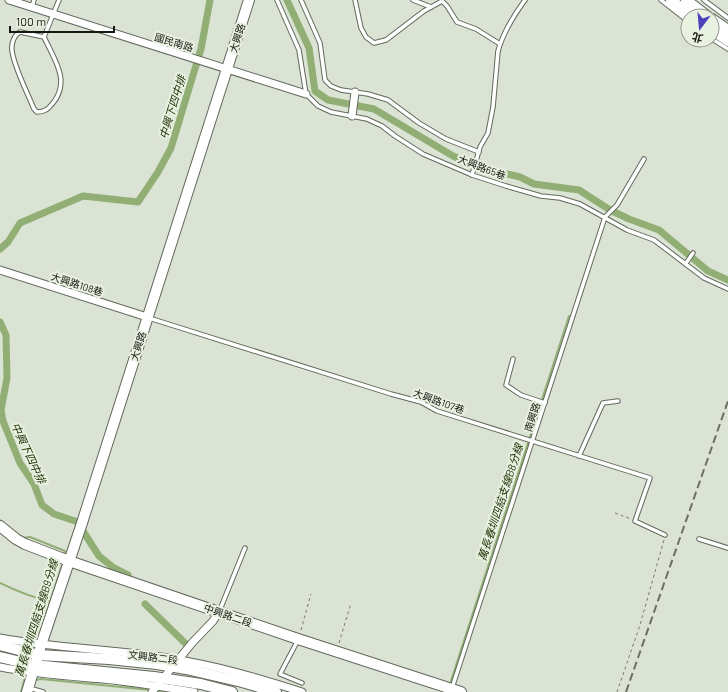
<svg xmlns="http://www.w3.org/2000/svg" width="728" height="692" viewBox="0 0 728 692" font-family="Barlow,'Noto Sans TC',sans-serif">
<rect width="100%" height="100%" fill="#dbe3d4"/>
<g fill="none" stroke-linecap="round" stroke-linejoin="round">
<!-- stream -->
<g stroke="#91af74" stroke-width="2">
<polyline points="0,520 4,523"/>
<polyline points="23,538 30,537 65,551 64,555"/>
<path d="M0,583C16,591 33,598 50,601"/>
<polyline points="41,630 63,562"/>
<polyline points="35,680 41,679 151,690"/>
<polyline points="450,684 569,316"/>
<polyline points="156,690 166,692"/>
<polyline points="21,692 26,674"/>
</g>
<!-- canal -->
<g stroke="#91af74" stroke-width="7">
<polyline points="287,0 309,48 315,91 328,100 374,109 453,156 478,167 520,177 534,184 579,190 610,210 629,219 659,230 708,271 728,280"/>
<polyline points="0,249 8,242 20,223 83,196 138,202 158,172 171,148 201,49 210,0"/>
<polyline points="0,322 6,335 7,378 1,410 3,421 20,463 34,484 42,505 54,514 78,522"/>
<polyline points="83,531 99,556 114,568 128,575"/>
<polyline points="145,604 187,645"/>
</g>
<defs>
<g id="lane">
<polyline points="277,0 299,50 306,94 318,106 331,112 367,119 382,126 395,136 423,154 472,175 506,186 541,196 560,198 580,204 627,230 654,240 704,278 728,289"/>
<polyline points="301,0 320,43 325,80 331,86 341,90 368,94 388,100 419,123 446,139 479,152"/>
<polyline points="355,0 361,28 366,37 374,43 386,40 424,11 442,1 447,6 457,22 476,29 500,44"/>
<polyline points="413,0 431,7"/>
<polyline points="661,0 688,21"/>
<polyline points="704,0 728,18"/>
<polyline points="32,7 34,0"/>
<path d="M44,37L20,32C14,35 11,44 12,50C13,65 28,94 34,109L37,112C45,112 48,109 53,103C71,81 54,59 44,37L59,0"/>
<polyline points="712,39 728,49"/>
<path d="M472,175L480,147L488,133L493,107L498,51C503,33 514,15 525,0"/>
<polyline points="686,263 693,253"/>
<polyline points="149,318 391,394 421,402 437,411 650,478 635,521 665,535"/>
<polyline points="513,359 506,385 521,395 545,403"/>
<polyline points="579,456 603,403 618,401"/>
<polyline points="699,539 728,548"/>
<polyline points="219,612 245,548"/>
<polyline points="298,640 280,674 302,683"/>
<polyline points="29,688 43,692"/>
<polyline points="452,688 605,217 617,205 644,159"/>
</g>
<g id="street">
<polyline points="9,0 306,94"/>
<polyline points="352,116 355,92"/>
<polyline points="0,270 147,317"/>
<path d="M0,638C63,650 128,649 190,662C228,669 265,680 302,692"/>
<path d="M0,667C34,674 68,676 103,679C133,682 163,687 194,692"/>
<polyline points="152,692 192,643 213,621 219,612"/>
</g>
<g id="secondary">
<polyline points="671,0 692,16"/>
<polyline points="686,0 707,16"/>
<polyline points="712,19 728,30"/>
<polyline points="712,30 728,41"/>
<polyline points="0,526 16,539 25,544 69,561 298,639 461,692"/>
<polyline points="0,645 38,655 109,659 157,664 186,669 242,682 276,692"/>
<polyline points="0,657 34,665 154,677 201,684 232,692"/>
<polyline points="27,692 42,642 81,526 249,0"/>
</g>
</defs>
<!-- lane casing -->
<use href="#lane" stroke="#62695c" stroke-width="5.5"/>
<!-- street casing -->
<use href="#street" stroke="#62695c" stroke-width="9"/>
<!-- secondary casing -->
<use href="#secondary" stroke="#62695c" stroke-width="12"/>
<!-- path -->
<g stroke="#767b71" stroke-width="1" stroke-dasharray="3 3" stroke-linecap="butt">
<polyline points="615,513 631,519"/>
<polyline points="301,630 311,594"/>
<polyline points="339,643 351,603"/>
<polyline points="617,692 640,625 664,540"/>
</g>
<!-- lane -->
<use href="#lane" stroke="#fff" stroke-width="3.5"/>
<!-- street -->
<use href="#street" stroke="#fff" stroke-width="7"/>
<!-- secondary -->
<use href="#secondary" stroke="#fff" stroke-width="10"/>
<!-- rail -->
<polyline stroke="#6c7168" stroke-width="2" stroke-dasharray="8 4" stroke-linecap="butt" points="626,692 728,401"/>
</g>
<g text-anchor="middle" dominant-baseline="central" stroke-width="4" stroke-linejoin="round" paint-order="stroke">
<!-- street labels -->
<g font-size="10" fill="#141712" stroke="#e9f1e1">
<text transform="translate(237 38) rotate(-72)">大興路</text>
<text transform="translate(174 42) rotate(17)">國民南路</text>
<text transform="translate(482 167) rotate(21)">大興路65巷</text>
<text transform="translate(77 284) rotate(18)">大興路108巷</text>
<text transform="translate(138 346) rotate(-72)">大興路</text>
<text transform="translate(439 401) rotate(20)">大興路107巷</text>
<text transform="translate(532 417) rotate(-72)">南興路</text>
<text transform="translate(228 615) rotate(19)">中興路二段</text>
<text transform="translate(153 657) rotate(7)">文興路二段</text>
</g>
<!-- water labels -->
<g font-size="11" font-style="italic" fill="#1e3105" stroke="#e9f1e1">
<text transform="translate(172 107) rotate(-73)">中興下四中排</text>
<text transform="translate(29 453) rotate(65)">中興下四中排</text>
<text transform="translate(500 502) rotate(-72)">萬長春圳四結支線B8分線</text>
<text transform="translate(36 618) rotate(-73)">萬長春圳四結支線B9分線</text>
</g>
</g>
<!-- north arrow -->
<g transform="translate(700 28) rotate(196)"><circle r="19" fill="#e9f1e1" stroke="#949a8e"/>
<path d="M0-3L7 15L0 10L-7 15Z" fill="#4c44ba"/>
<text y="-6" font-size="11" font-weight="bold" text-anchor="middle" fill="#141712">北</text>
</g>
<!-- scale -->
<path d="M10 26v6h104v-6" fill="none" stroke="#141712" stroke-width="2"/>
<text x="16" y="26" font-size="12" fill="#141712" stroke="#e9f1e1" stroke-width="3" paint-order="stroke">100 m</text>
</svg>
